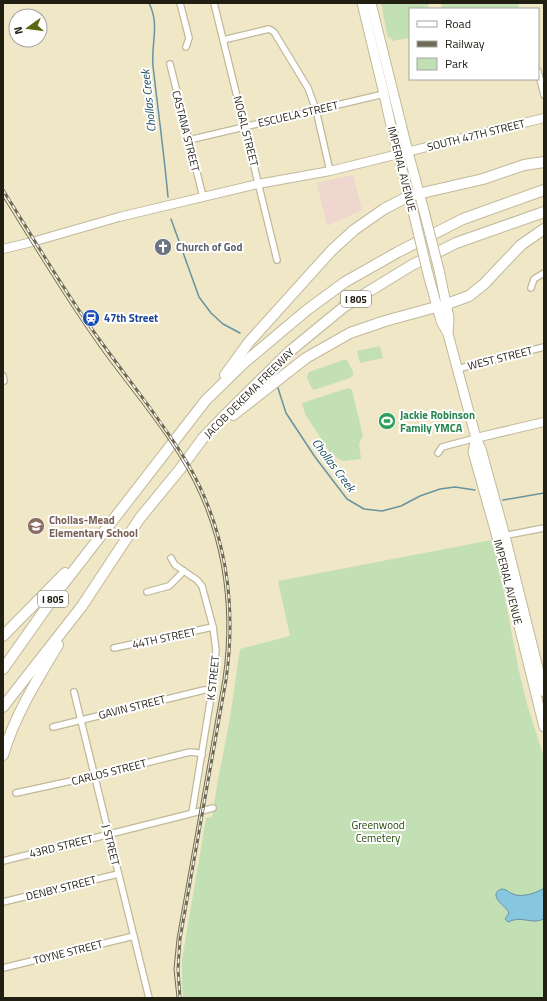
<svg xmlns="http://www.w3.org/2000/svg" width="547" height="1001" viewBox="0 0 547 1001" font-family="'Titillium Web',sans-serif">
<rect width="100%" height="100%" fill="#efe7c6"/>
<!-- industrial -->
<polygon fill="#efd6ce" points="353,175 362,210 327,226 317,183"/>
<!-- green -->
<g fill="#c2e0b3">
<polygon points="381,3 428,3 429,9 410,9 410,34 408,35 409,38 392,41 391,37 388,38"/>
<polygon points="441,3 518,3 519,6 517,9 442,9"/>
<polygon points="380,346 383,358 360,363 357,351"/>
<polygon points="343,360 347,360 353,372 353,375 350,378 314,390 311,387 307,377 309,372"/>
<polygon points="348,388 352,390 363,436 359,444 361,459 343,461 334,456 329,451 305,414 302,403"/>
<polygon points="492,540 503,588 519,671 527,704 544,758 544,998 183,998 182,986 182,960 206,818 212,817 217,785 230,718 240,649 290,636 278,581"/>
</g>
<!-- water -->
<path fill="#87c6df" stroke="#6894a2" d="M544,888V919C531,925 522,915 508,922L505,919L509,913C506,906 496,902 496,895C496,891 499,890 502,889C507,889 509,893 513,894C521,898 537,893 544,888Z"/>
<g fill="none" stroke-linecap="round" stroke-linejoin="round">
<!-- stream -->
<g stroke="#6894a2" stroke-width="1.5">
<path d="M149,3C160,25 151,43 153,66C158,110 164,153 168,197"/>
<polyline points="171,219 199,297 211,313 223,324 240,333"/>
<polyline points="277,385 286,413 315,457 347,499 364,509 382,511 401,506 420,496 440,489 455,487 475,490"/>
<polyline points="503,500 544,493"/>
</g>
<defs>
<g id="street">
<polyline points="180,3 189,38 186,47"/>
<polyline points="214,3 277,260"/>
<polyline points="223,40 269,29 274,32 308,88 316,110 330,171"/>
<polyline points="170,64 203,197"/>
<polyline points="538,71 544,95"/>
<polyline points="189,140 384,94"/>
<polyline points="531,288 534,279 544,273"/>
<polyline points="457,369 544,347"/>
<polyline points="3,376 4,381"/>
<polyline points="438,453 442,447 476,438"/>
<polyline points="503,536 544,528"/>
<polyline points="171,558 175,565 197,580 202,586 213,627 216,650 212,690 192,813"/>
<polyline points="147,592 169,586 184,571"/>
<polyline points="114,648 213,627"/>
<polyline points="74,692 149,998"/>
<polyline points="53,727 204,690 212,690"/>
<polyline points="16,793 94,776 190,752 199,753 202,755"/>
<polyline points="3,861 213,808"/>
<polyline points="3,902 118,874"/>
<polyline points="3,968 134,936"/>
</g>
<g id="secondary">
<polyline points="3,249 32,242 119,217 258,184 330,171 544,118"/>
<polyline points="476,438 544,422"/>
</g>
<g id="primary">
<polyline points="362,3 384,94 393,135 414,215"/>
<polyline points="371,3 408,152 424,211"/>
<polyline points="439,270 449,318 448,333"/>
<polyline points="428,274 441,321 448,334 476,438 481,449 505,536 544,692"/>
<polyline points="476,438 473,452 497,537 544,727"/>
</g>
<g id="highway">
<polyline points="225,375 249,342 332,250 354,230 384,209 409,196 483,179 524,165 544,162"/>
<polyline points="233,415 306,358 350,333 385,321 447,304 469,296 484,284 521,245 544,229"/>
<polyline points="3,636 65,573"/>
<polyline points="3,669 61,587 206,400 245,362 307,310 345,282 398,252 463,219 544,190"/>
<polyline points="3,707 82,606 140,518 181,468 203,438 226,414 289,352 345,306 412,265 456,243 544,212"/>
<path d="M3,755C15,715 37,680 58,645"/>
</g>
</defs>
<!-- street casing -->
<use href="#street" stroke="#c1b99a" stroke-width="8"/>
<!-- secondary casing -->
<use href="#secondary" stroke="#c1b99a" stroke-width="10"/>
<!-- primary casing -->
<use href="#primary" stroke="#c1b99a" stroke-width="11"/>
<!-- highway casing -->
<use href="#highway" stroke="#c1b99a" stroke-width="12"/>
<!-- street -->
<use href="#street" stroke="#fff" stroke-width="5.5"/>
<!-- secondary -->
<use href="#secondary" stroke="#fff" stroke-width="8"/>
<!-- primary -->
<use href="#primary" stroke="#fff" stroke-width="9"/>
<!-- highway -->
<use href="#highway" stroke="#fff" stroke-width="10"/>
<!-- tram -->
<path stroke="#6f6a56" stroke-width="1" d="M3,197C35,248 66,300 101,349C127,385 156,419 179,456C222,524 234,602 223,679L177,939L174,969L177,998"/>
<defs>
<path id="rail" d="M3,190C37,244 69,299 107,350C134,387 164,424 188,464C226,530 237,605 226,680L180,939L178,969L180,998"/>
</defs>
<!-- rail casing -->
<use href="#rail" stroke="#6f6a56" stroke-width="3"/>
<!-- rail -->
<use href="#rail" stroke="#fff" stroke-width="1.5" stroke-dasharray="4.5" stroke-linecap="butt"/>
<defs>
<g id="primary-bridge">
<polyline points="424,211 439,270"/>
<polyline points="414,215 428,274"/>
</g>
</defs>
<!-- primary-bridge casing -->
<use href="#primary-bridge" stroke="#c1b99a" stroke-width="11" stroke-linecap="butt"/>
<!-- primary-bridge -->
<use href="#primary-bridge" stroke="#fff" stroke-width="9"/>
</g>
<!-- icons -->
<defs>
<symbol id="church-disc" viewBox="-11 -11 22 22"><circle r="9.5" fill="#6b7280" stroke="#fff"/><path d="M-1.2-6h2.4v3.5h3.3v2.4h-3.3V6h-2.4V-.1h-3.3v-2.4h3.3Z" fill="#fff"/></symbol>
<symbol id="station-disc" viewBox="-11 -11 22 22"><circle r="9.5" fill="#1a4fb4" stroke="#fff"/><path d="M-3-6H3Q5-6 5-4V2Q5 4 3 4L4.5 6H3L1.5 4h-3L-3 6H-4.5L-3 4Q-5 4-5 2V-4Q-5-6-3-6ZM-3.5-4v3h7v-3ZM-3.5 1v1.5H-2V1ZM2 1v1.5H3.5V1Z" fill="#fff"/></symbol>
<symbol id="stadium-disc" viewBox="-11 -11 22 22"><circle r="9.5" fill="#2e9e5b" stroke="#fff"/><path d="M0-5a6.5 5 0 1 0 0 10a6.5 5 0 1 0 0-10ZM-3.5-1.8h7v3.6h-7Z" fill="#fff"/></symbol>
<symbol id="school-disc" viewBox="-11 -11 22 22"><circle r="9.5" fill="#8d6e63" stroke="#fff"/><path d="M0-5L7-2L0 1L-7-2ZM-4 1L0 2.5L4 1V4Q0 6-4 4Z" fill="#fff"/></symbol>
</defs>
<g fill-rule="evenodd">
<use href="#church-disc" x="153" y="237" width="20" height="20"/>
<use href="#station-disc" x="81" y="308" width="20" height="20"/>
<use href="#stadium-disc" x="377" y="411" width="20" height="20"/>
<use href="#school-disc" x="26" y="516" width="20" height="20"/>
</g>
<g text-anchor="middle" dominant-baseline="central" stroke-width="4" stroke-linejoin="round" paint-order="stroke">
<!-- shield labels -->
<g fill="#fff" stroke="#646259" stroke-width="1">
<rect x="341" y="291" width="30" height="16" rx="3"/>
<rect x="38" y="591" width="30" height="16" rx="3"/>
</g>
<g font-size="10" font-weight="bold" fill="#211e12">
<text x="356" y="299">I 805</text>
<text x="53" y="599">I 805</text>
</g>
<!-- street labels -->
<g font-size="11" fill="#211e12" stroke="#fff">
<text transform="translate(298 114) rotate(-13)">ESCUELA STREET</text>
<text transform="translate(186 131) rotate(76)">CASTANA STREET</text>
<text transform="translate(246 131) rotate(76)">NOGAL STREET</text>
<text transform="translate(476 135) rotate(-14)">SOUTH 47TH STREET</text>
<text transform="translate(402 169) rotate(76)">IMPERIAL AVENUE</text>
<text transform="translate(500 358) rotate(-14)">WEST STREET</text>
<text transform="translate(249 393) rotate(-45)">JACOB DEKEMA FREEWAY</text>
<text transform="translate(508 582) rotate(76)">IMPERIAL AVENUE</text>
<text transform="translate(164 638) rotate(-12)">44TH STREET</text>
<text transform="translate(213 678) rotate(-84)">K STREET</text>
<text transform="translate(132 707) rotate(-14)">GAVIN STREET</text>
<text transform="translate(109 772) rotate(-14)">CARLOS STREET</text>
<text transform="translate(111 845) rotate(76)">J STREET</text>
<text transform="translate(61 846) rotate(-14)">43RD STREET</text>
<text transform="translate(61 888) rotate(-14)">DENBY STREET</text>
<text transform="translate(68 952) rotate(-14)">TOYNE STREET</text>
</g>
<!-- worship labels -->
<g font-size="11" font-weight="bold" fill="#5b616d" stroke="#fff" text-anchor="start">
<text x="176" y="247">Church of God</text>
</g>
<!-- transit labels -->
<g font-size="11" font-weight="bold" fill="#164399" stroke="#fff" text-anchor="start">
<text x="104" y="318">47th Street</text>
</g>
<!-- leisure labels -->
<g font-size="11" font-weight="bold" fill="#27864d" stroke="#fff" text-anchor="start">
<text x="400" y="415">Jackie Robinson<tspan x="400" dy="13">Family YMCA</tspan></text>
</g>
<!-- education labels -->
<g font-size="11" font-weight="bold" fill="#785e54" stroke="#fff" text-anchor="start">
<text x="49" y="520">Chollas-Mead<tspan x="49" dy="13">Elementary School</tspan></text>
</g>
<!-- park labels -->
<g font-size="11" fill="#214702" stroke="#fff">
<text x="378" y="825">Greenwood<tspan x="378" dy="13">Cemetery</tspan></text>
</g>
<!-- water labels -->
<g font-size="12" font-style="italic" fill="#184b5e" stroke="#fff">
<text transform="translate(148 101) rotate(-96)">Chollas Creek</text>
<text transform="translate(334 465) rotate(53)">Chollas Creek</text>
</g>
</g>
<!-- border -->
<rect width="547" height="1001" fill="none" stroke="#211e12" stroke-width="8"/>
<!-- legend -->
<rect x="409" y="8" width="130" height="72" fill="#ffffff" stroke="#a6a5a0"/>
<rect x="417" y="21" width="20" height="6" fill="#ffffff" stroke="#a6a5a0"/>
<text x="445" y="28" font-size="12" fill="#211e12">Road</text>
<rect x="417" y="41" width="20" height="6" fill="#6f6a56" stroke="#a6a5a0"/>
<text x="445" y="48" font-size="12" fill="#211e12">Railway</text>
<rect x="417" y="58" width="20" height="12" fill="#c2e0b3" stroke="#a6a5a0"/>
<text x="445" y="68" font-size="12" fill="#211e12">Park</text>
<!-- north arrow -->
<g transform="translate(28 28) rotate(256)"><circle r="19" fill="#ffffff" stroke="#a6a5a0"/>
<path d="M0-3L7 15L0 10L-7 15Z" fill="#5b6810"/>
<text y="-6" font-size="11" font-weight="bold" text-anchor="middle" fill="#211e12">N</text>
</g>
</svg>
